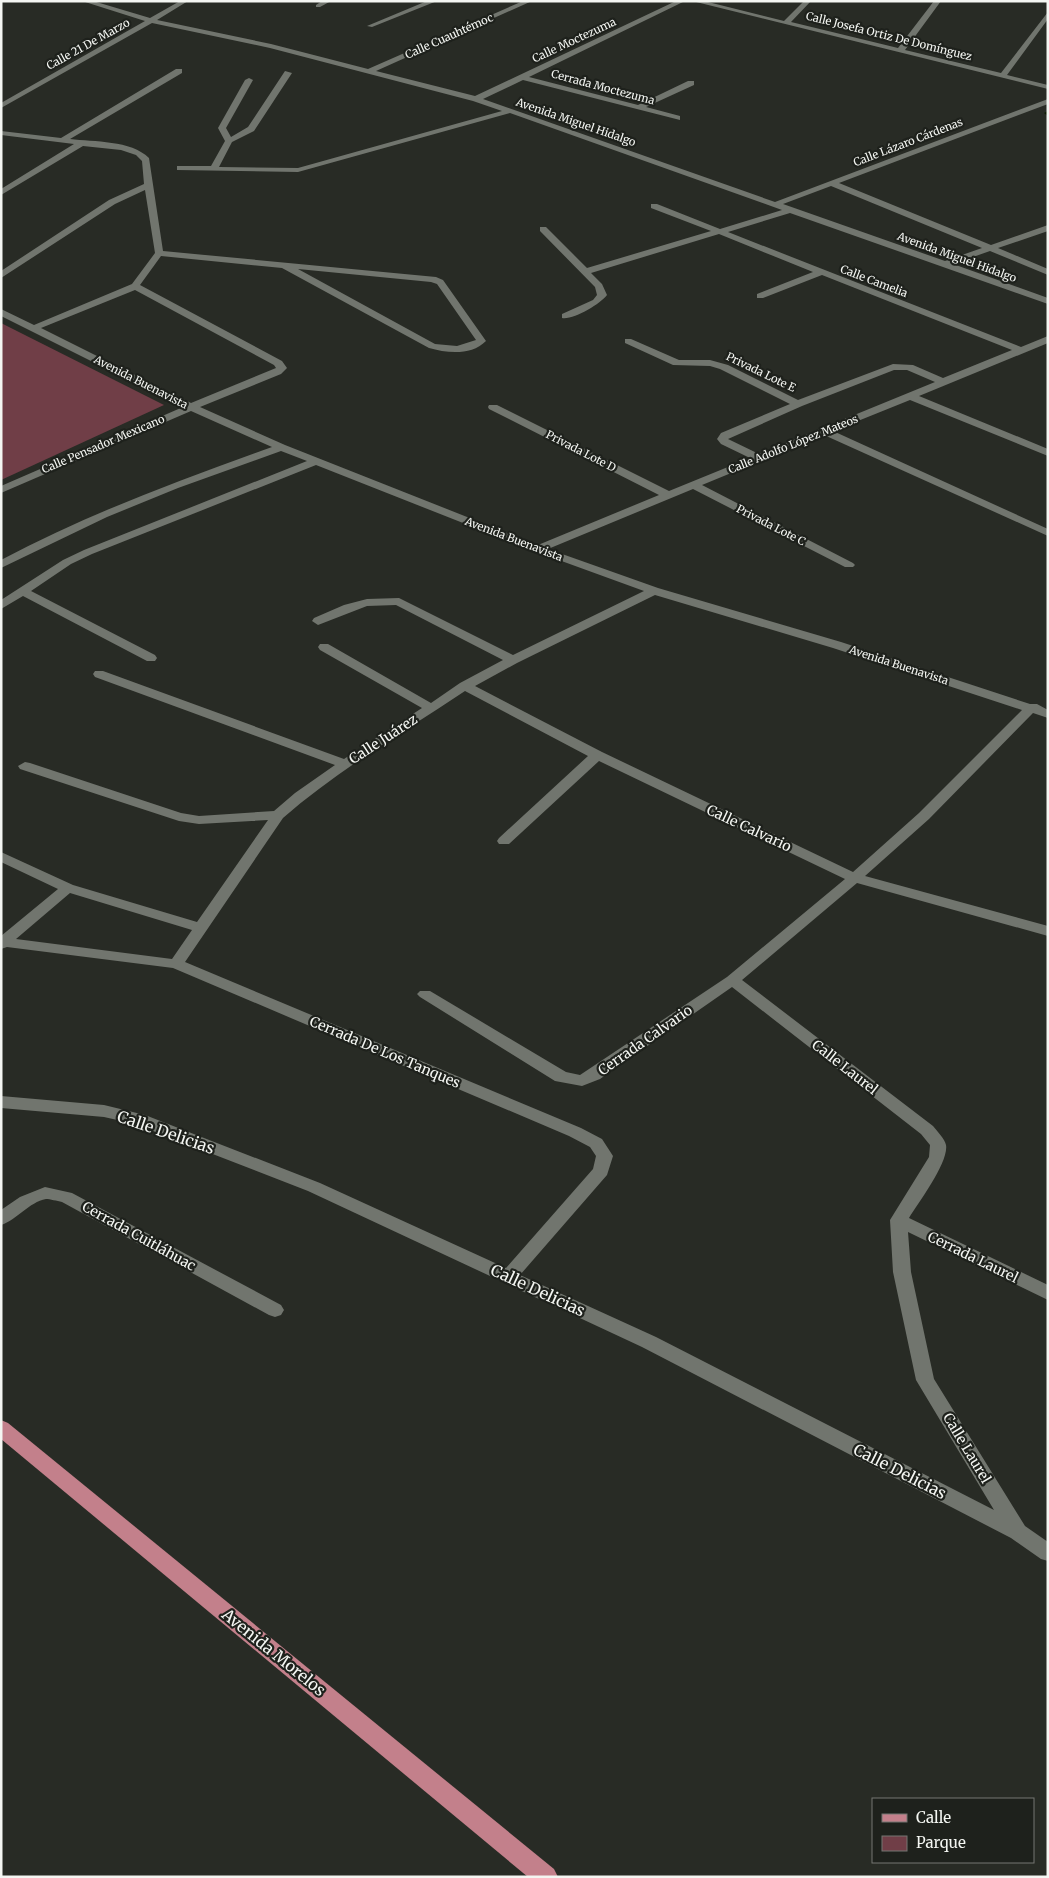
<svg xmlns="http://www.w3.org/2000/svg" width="1049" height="1878" viewBox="0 0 1049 1878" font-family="Merriweather,serif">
<rect width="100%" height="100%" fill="#282b25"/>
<!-- green -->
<polygon fill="#703e47" points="1,323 164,405 1,480"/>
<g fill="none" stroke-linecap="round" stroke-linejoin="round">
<!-- stream -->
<polygon fill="#0f1d00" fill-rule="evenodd" points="1048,111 1048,116 1044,113"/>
<!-- minor -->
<g fill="#71756e" fill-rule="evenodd">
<path d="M82,1H93L150,18L180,1H188L157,20L271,44L368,69L523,1H532L376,71L475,96L676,1H685L529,77L638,105L688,81H694V85L646,107L680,116V120L523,80L483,99L775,202L1048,99V104L839,183L991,245L1048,225V231L998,248L1048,269V275L990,251L953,264L1048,298V304L790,213L728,232L1021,347L1048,336V343L919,396L1048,449V456L910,400L833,431L1048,529V536L824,435L702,485L853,563L855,565L853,567H845L693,489L548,549L658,588L841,642L1030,704H1037L1048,710V718L1033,713L929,819L865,876L1048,926V936L857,883L742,980L933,1126C937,1131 945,1139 946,1145C949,1162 919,1202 909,1218L1048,1285V1300L908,1232L911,1272L934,1379L1025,1526L1048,1542V1561L1041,1559L1011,1538L642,1347L308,1191L135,1124L104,1117L1,1108V1096L104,1105L145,1115L320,1183L506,1268L593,1169L596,1156L590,1147L569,1136L173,968L7,947L1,949V936L58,889L1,862V852L73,885L197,922L268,820L199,824L179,821L20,769L18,766L25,762L30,763L181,813L199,816L274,811L295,793L335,765L95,677L93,674L95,671H103L344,759L422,708L320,650L318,647L320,644H328L431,703L460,683L503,660L396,605L367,606L318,625L312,621L314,618L344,605L367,599L399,598L513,655L644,591L534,551L316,465L92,554L71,564L31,591L155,655L157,658L155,661H147L23,596L1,609V600L63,560L84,550L307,461L281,451L178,488L107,517L1,568V560C88,514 179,480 272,447L191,411L1,493V486L183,407L1,316V309L34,325L132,284L155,253L145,190L115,204L1,278V271L109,200L144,184L142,161L136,155L121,150L83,146L1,195V189L74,144L1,135V131L61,138L176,69H182V73L70,139C94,142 131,140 149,158L163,251L436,277L443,280L486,341C471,356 447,353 429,348L282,268L161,256L140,285L282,361L287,368L281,374L200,407L285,445L538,545L659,495L489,409L488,407L489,405H497L669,491L750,458L721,444L717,439L721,433L790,404L720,369L710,366L673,365L625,343V339H631L679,360H710L728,365L798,400L893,364L913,365L943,378L1012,350L822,275L763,298H757V294L813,272L719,234L591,273L602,284L607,295C600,304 574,320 562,318V314L593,300L597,295L595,287L540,231V227H546L587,268L711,231L651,208V204H657L720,229L782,210L510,113L298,172L177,170V166H211L225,141L218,128L245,80L249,78L253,80L226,128L231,137L248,127L285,71L292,73L254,131L232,142L219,167L298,168L502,111L473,101L270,48L152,23L1,108V103L145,21ZM831,186L982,248L945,261L783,204ZM298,269L431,282L437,284L476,340L457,346L435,344ZM135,290L274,365L276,368L191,403L41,328ZM894,370H907L935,382L759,454L728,439L802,406ZM655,595L833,648L1022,710L919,813L853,872L602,752L475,686L517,663ZM465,691L588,756L499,838L497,841L499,844H509L599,761L845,879L727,977L580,1075L566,1072L430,991H420L417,994L420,997L555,1081L582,1086L600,1079L732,987L921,1134L930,1145L929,1157L890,1220L893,1272L916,1380L994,1510L656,1337L520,1275L607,1175L613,1156L602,1139L581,1128L185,962L283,818C339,769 404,732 465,691ZM70,893L192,930L172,959L16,939Z"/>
<polygon points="322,1 331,1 320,7 316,7 316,5"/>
<polygon points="427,1 437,1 372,27 367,26"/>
<polygon points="692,1 704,1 784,21 804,1 811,1 791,22 898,48 934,1 941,1 905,50 1001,73 1048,12 1048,19 1007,75 1048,85 1048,89"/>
<path d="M45,1187L72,1193L281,1305L284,1310L281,1315L275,1317L269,1315L62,1202C57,1201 50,1199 46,1199C29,1202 17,1220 1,1225V1210L20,1197Z"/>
</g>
<!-- major -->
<polygon fill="#c3808b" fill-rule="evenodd" points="1,1420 8,1423 554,1869 558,1877 528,1877 1,1439"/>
</g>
<g text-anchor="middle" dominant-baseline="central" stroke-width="4.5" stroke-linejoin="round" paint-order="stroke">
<!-- far-street labels -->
<g font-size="11" fill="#f4f6f2" stroke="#1e211c">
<text transform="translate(449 36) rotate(-24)">Calle Cuauhtémoc</text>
<text transform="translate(889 36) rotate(14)">Calle Josefa Ortiz De Domínguez</text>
<text transform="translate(574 40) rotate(-25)">Calle Moctezuma</text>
<text transform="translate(88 44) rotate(-29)">Calle 21 De Marzo</text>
<text transform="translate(603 87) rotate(15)">Cerrada Moctezuma</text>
<text transform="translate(576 122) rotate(19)">Avenida Miguel Hidalgo</text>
<text transform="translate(908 142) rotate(-21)">Calle Lázaro Cárdenas</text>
<text transform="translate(957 257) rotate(20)">Avenida Miguel Hidalgo</text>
<text transform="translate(874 281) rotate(21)">Calle Camelia</text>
<text transform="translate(761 372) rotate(26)">Privada Lote E</text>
<text transform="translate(141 382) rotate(27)">Avenida Buenavista</text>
<text transform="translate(103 444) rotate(-23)">Calle Pensador Mexicano</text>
<text transform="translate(793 444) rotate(-22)">Calle Adolfo López Mateos</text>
<text transform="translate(581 451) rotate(27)">Privada Lote D</text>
<text transform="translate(771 525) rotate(27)">Privada Lote C</text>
<text transform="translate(514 539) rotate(21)">Avenida Buenavista</text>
<text transform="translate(899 665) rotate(18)">Avenida Buenavista</text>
</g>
<!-- street labels -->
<g font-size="14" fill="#f4f6f2" stroke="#1e211c">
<text transform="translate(383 739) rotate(-33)">Calle Juárez</text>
<text transform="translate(749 828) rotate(25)">Calle Calvario</text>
<text transform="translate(645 1040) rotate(-35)">Cerrada Calvario</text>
<text transform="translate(385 1052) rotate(23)">Cerrada De Los Tanques</text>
<text transform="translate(845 1067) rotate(38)">Calle Laurel</text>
<text transform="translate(139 1236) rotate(29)">Cerrada Cuitláhuac</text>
<text transform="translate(973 1257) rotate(26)">Cerrada Laurel</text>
<text transform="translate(967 1448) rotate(59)">Calle Laurel</text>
</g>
<!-- near-street labels -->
<g font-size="16" fill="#f4f6f2" stroke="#1e211c">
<text transform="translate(166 1132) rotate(19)">Calle Delicias</text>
<text transform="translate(538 1290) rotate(25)">Calle Delicias</text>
<text transform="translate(900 1471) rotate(27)">Calle Delicias</text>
<text transform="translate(274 1652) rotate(39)">Avenida Morelos</text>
</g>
</g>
<!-- border -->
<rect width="1049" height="1878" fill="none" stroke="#f4f6f2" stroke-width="5"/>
<!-- legend -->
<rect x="872" y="1798" width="162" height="65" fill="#1e211c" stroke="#747672"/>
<rect x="882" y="1814" width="25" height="8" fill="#c3808b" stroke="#747672"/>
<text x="916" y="1823" font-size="15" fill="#f4f6f2">Calle</text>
<rect x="882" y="1836" width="25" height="15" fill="#703e47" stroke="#747672"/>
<text x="916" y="1848" font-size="15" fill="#f4f6f2">Parque</text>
</svg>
